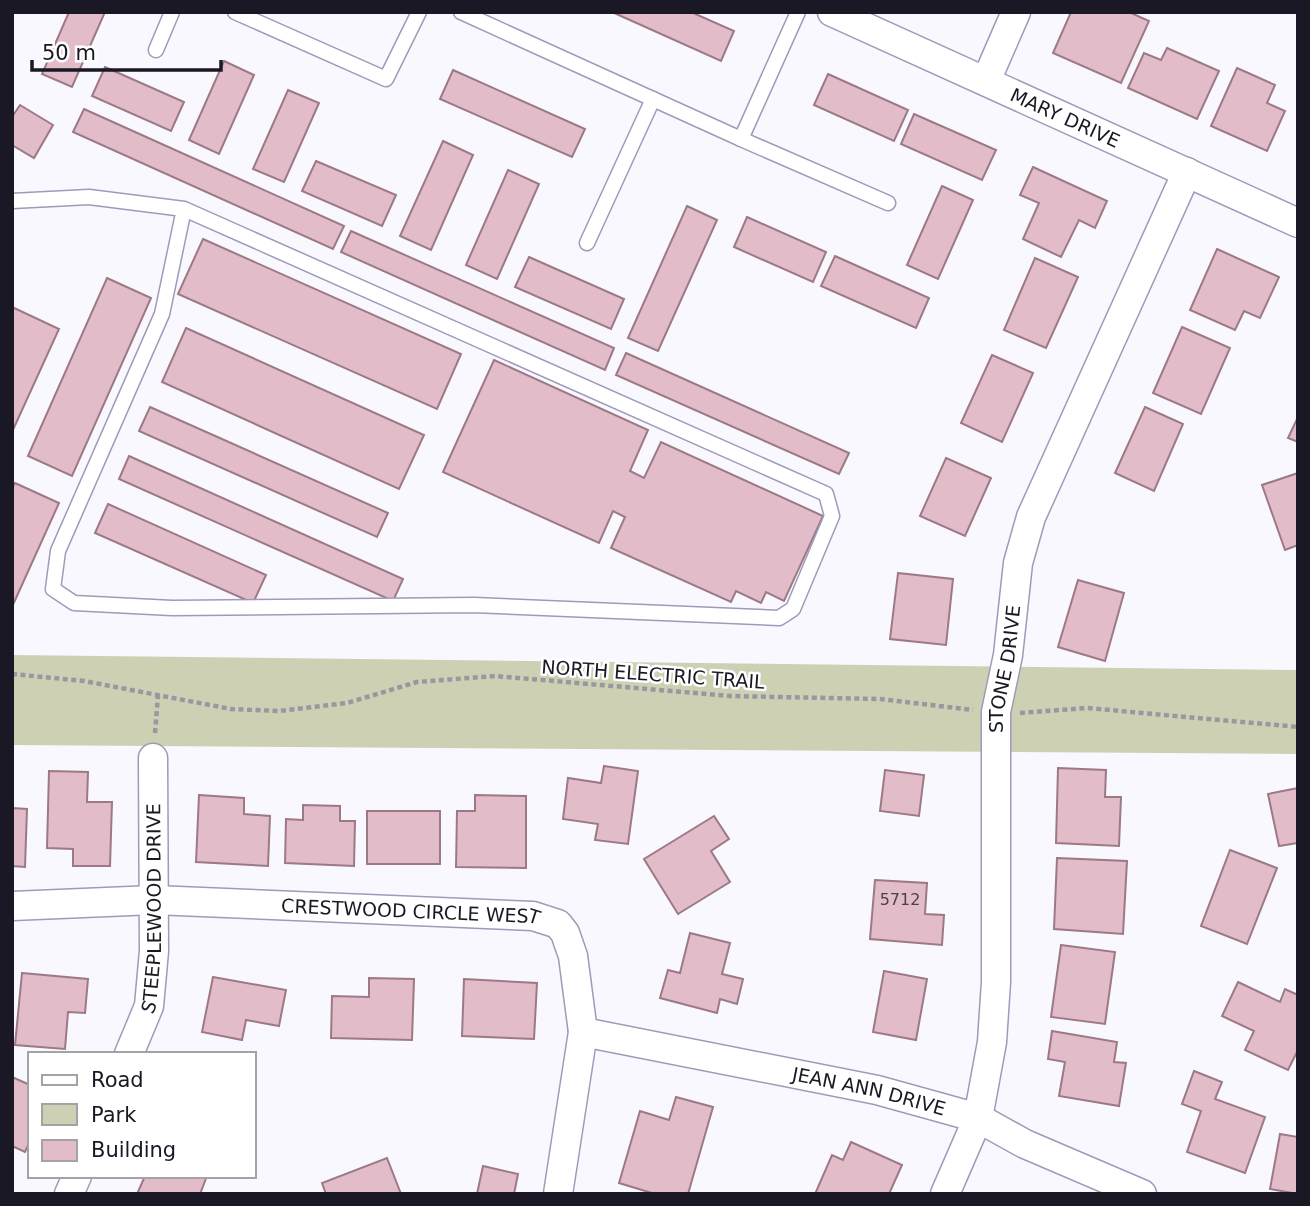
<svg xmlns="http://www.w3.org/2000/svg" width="1310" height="1206" viewBox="0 0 1310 1206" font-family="'DejaVu Sans',sans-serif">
<rect width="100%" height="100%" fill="#f9f8ff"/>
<!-- green -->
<polygon fill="#ced0b4" points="12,655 1298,670 1298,754 12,745"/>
<!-- building -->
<g fill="#e2bcc9" stroke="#9c7985" stroke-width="2">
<polygon points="69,12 105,12 72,87 42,74"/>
<polygon points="612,12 691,12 734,31 721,61"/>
<polygon points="1071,12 1129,12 1149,21 1121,83 1053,53"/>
<polygon points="1167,48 1219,71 1197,119 1128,88 1144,53 1161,60"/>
<polygon points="224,61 254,75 219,154 189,140"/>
<polygon points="105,67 184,102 171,131 92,96"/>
<polygon points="1237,68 1275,85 1267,103 1285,111 1267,151 1211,126"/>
<polygon points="453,70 585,129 572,157 440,99"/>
<polygon points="828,74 908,110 894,141 814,105"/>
<polygon points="288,90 319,103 284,182 253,169"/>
<polygon points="20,105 53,125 34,158 12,145 12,117"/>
<polygon points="84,109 344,226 333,249 73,132"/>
<polygon points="914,114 996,150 982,180 901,144"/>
<polygon points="443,141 473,155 431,250 400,236"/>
<polygon points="316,161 396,195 382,226 302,191"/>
<polygon points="1033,167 1107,201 1095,228 1079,220 1061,257 1023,239 1039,203 1020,195"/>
<polygon points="508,170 539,184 497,279 466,265"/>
<polygon points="942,186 973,200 938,279 907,265"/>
<polygon points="687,206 717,220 658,351 628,338"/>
<polygon points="747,217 826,252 813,282 734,247"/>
<polygon points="351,231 614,348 605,370 341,252"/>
<polygon points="203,239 461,354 437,409 178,294"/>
<polygon points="1217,249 1279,277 1260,318 1244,311 1235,330 1190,310"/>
<polygon points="835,256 929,298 916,328 821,286"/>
<polygon points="529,257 624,299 611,329 515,287"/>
<polygon points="1035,258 1078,277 1046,348 1004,330"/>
<polygon points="107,278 151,298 72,476 28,456"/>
<polygon points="12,307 59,329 12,432"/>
<polygon points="1182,327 1230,348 1201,414 1153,393"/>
<polygon points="186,328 424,435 399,489 162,382"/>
<polygon points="626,353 849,453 839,474 616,375"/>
<polygon points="992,355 1033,373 1002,442 961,423"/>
<polygon points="494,360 648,430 630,471 644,478 661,442 823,516 784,601 766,592 761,603 736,591 731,602 611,548 625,517 613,511 599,543 443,472"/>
<polygon points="150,407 388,513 377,537 139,431"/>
<polygon points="1145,407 1183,424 1154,491 1115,473"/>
<polygon points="1298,417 1298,442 1288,438"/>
<polygon points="129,456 403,579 393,601 119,479"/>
<polygon points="946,458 991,478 965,536 920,516"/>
<polygon points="1298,473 1298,545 1285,550 1262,485"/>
<polygon points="15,483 59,503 12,607 12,488"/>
<polygon points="108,504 266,575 253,603 95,533"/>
<polygon points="898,573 953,579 946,645 890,639"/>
<polygon points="1078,580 1124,593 1105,661 1058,647"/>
<polygon points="604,766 638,771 628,844 595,840 598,824 563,819 568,778 601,783"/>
<polygon points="1058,768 1106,770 1105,797 1121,797 1119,846 1056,843"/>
<polygon points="885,770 924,775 919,816 880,811"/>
<polygon points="49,771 88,772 87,802 112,802 110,866 73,866 73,849 47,848"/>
<polygon points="1298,788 1298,843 1279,846 1268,794"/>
<polygon points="199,795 244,798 244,814 270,816 268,866 196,862"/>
<polygon points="475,795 526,796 526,868 456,867 457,811 475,811"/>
<polygon points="303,805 340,806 340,821 355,821 354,866 285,863 286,819 303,820"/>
<polygon points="12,808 27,809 25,867 12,866"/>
<rect x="367" y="811" width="73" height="53"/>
<polygon points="714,816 729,839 711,851 730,882 678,914 644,859"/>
<polygon points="1230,850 1277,868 1247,944 1201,926"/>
<polygon points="1057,858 1127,861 1123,934 1054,929"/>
<polygon points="875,880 927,883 925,914 944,915 942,945 870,939"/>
<polygon points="690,933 730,943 722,974 743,979 737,1004 720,999 717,1013 660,998 668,970 680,973"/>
<polygon points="1061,945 1115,952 1105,1024 1051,1017"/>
<polygon points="884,971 927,979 916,1040 873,1032"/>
<polygon points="22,973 88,979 85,1013 68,1012 65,1049 15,1045"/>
<polygon points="213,977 286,990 279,1026 246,1020 242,1040 202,1032"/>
<polygon points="369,978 414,979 412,1040 331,1038 332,996 369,997"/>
<polygon points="464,979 537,983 534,1039 462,1036"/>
<polygon points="1238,982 1280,1002 1285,989 1298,995 1298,1050 1288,1070 1245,1050 1254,1031 1222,1016"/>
<polygon points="1052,1031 1117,1042 1114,1062 1126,1063 1119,1106 1059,1096 1065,1062 1048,1059"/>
<polygon points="1194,1071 1222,1082 1215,1099 1265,1117 1245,1173 1187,1152 1201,1111 1182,1104"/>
<polygon points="12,1077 30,1085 30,1141 25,1152 12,1146"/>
<polygon points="676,1097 713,1107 688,1194 655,1194 619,1183 640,1111 669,1120"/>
<polygon points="1280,1134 1298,1137 1298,1194 1270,1189"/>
<polygon points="851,1142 902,1165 889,1194 815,1194 832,1155 843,1160"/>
<polygon points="387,1158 401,1194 326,1194 322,1183"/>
<polygon points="483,1166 518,1174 514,1194 477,1194"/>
<polygon points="145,1176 207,1176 200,1194 137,1194"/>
</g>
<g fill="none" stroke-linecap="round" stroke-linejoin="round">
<defs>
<g id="service">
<polyline points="235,12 386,79 419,12"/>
<polyline points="461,12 741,139 798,12"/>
<polyline points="156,50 172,12"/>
<polyline points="741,139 888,203"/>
<polyline points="12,201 89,197 184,209 826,494 832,516 793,609 779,618 474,605 172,608 74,603 53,589 58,551 162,314 184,209"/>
<polyline points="587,243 653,99"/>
</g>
<g id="minor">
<path id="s1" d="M832,12L1298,223"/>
<polyline points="986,81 1016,12"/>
<path id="s2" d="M12,906L154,900L533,916L558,924L565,933L573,956L583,1032L558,1194"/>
<path id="s3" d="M583,1032L877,1090L978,1118L1025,1144L1142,1194"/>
<path id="s4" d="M129,1054L149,1006L154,951L153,758"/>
<polyline points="69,1194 77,1176"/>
<path id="s5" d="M945,1194L978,1118L992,1042L996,982V712L1008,655L1018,563L1031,517L1187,172"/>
</g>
</defs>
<!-- service casing -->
<use href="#service" stroke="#9f9aba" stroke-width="17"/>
<!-- minor casing -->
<use href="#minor" stroke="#9f9aba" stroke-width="31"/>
<!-- path -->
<g stroke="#9998a1" stroke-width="4.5" stroke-dasharray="5 3.5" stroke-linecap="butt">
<polyline points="12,674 84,681 231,709 279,711 347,703 417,682 495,676 730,696 880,699 973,710"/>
<polyline points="1020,713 1087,708 1298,727"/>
<polyline points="155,733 158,695"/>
</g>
<!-- service -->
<use href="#service" stroke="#fff" stroke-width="14"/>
<!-- minor -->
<use href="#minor" stroke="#fff" stroke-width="28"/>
</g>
<g text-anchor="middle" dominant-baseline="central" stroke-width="5" stroke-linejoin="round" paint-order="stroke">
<!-- number labels -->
<g font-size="16" fill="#4c414d">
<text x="900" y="899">5712</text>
</g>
<!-- street labels -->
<g font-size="19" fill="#1a1824" stroke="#fff">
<text stroke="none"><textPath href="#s1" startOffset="256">MARY DRIVE</textPath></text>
<text stroke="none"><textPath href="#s5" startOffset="534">STONE DRIVE</textPath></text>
<text transform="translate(653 674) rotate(4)">NORTH ELECTRIC TRAIL</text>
<text stroke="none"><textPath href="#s4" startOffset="150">STEEPLEWOOD DRIVE</textPath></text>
<text stroke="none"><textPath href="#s2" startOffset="399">CRESTWOOD CIRCLE WEST</textPath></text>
<text stroke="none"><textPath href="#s3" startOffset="292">JEAN ANN DRIVE</textPath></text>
</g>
</g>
<!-- border -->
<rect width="1310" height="1206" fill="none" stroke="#1a1824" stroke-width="28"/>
<!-- legend -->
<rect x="28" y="1052" width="228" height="126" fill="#ffffff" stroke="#a3a3a7" stroke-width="2"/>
<rect x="42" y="1075" width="35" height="10" fill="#ffffff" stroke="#a3a3a7" stroke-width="2"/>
<text x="91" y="1087" font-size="21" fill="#1a1824">Road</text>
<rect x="42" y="1104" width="35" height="21" fill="#ced0b4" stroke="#a3a3a7" stroke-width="2"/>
<text x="91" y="1122" font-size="21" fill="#1a1824">Park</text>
<rect x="42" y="1140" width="35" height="21" fill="#e2bcc9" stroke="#a3a3a7" stroke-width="2"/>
<text x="91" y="1157" font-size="21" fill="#1a1824">Building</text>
<!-- scale -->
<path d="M32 60v10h189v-10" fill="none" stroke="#1a1824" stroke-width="3.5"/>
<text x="42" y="60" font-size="21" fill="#1a1824" stroke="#ffffff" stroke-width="5" paint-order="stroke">50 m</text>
</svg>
